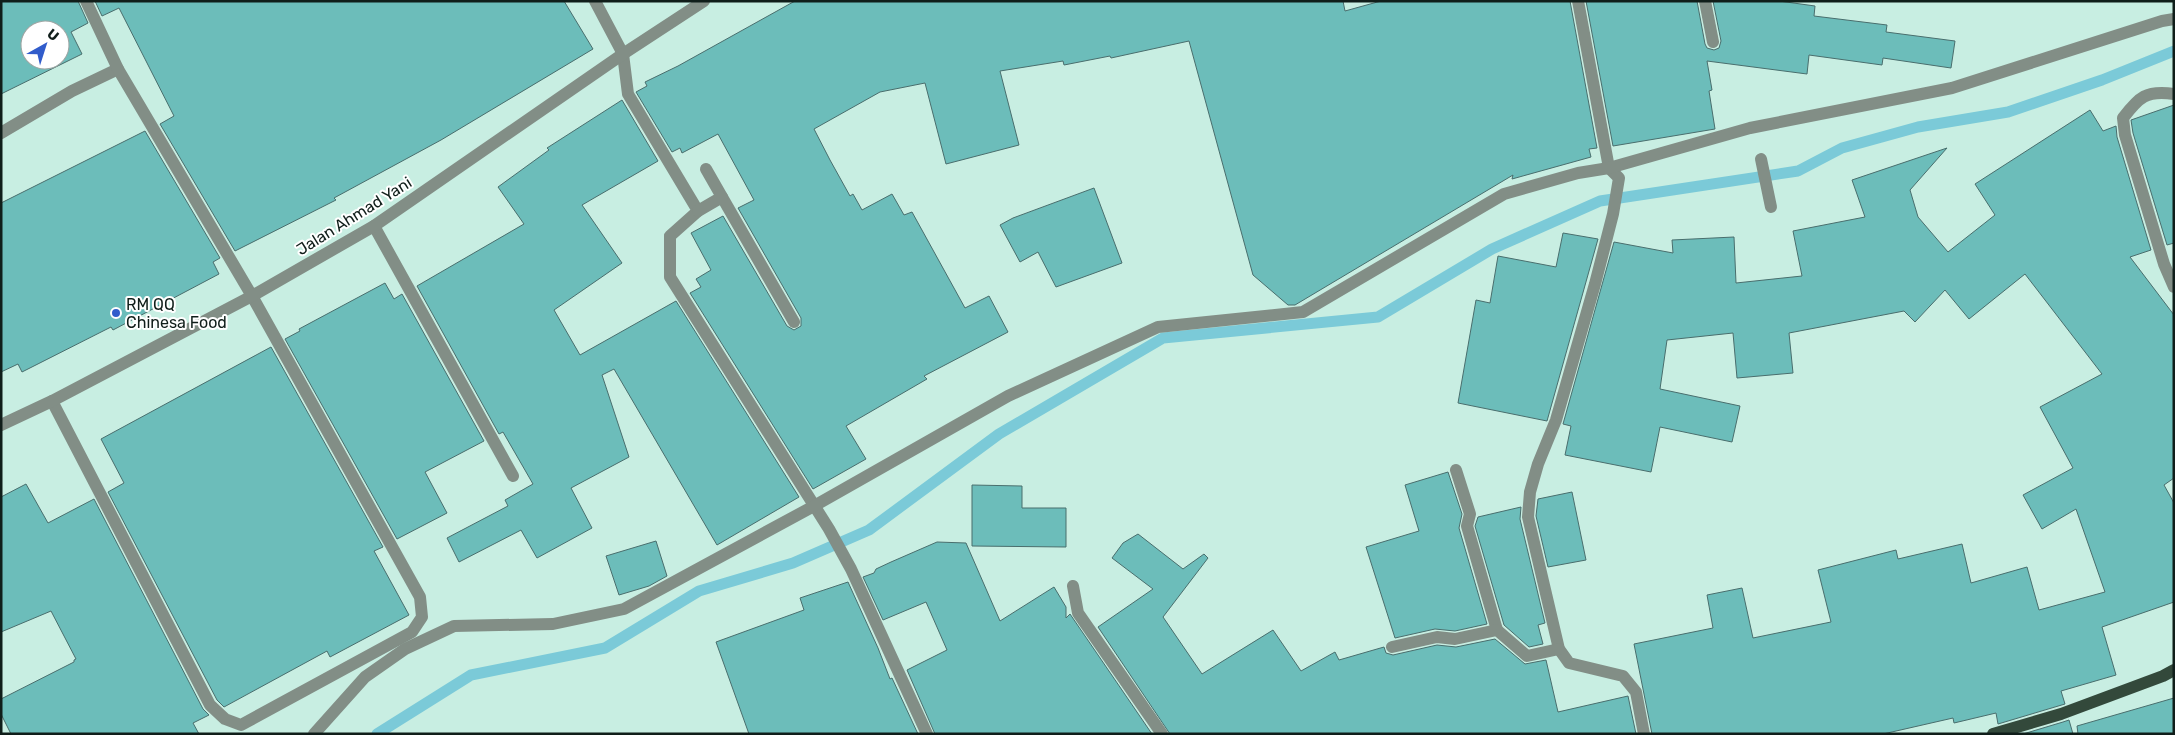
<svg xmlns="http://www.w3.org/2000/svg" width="2175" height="735" viewBox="0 0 2175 735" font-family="Rubik,sans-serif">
<rect width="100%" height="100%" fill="#c8eee2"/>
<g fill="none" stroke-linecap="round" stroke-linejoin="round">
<!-- stream -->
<polyline stroke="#7bcad8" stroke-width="11" points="377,734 471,675 605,648 699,591 793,563 869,530 999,434 1163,338 1378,317 1492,249 1600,201 1798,171 1842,148 1918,127 2008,112 2102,80 2174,51"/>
</g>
<!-- building -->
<g fill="#6cbdba" stroke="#496e6d" fill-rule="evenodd">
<path d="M1,1H78L88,23L71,32L82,54L1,94ZM30,30H60V60H30Z"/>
<polygon points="95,1 564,1 593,49 441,140 334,198 336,200 235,251 160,124 174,116 119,8 102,16"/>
<polygon points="795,1 1343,1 1345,11 1381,1 1570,1 1597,148 1589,149 1591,157 1512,179 1513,175 1295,305 1288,305 1253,275 1189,41 1111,58 1110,56 1064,65 1063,61 1000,71 1019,145 946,164 925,83 880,92 814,129 830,160 850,196 853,194 862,210 892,194 904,215 912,212 965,308 989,296 1008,332 924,376 927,379 846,426 866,459 813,489 690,293 701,287 696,279 711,270 691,233 723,216 787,326 794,330 801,326 801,318 738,208 754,200 718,134 682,153 680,148 672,152 636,92 647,86 645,82 678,66"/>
<polygon points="1586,1 1697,1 1705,44 1707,48 1714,50 1719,48 1721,41 1713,1 1779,1 1815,6 1814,16 1887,25 1886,32 1955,41 1951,68 1883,58 1882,65 1809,55 1807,74 1707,61 1712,90 1709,91 1715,129 1613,146"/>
<polygon points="622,100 658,161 582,205 622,263 554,310 580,355 676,301 799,497 717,545 614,369 602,375 629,457 571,488 592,528 537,558 521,530 459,562 447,538 508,506 505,500 533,484 503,432 499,434 417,286 524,224 498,187 549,150 547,148"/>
<polygon points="2174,105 2174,243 2167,245 2133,133 2131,120"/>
<polygon points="2090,110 2103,131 2116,126 2117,137 2151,250 2130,257 2174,315 2174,478 2164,485 2174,503 2174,602 2102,627 2116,675 2061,691 2065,704 1998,724 1996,713 1954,723 1953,718 1883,734 1652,734 1634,644 1713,628 1707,595 1742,588 1753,638 1831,622 1818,570 1896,550 1898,559 1962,544 1971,583 2027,567 2039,610 2105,592 2076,509 2042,529 2023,495 2073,468 2040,407 2102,374 2025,274 1969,319 1945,290 1915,322 1904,311 1789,333 1793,373 1737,378 1733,333 1667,340 1660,389 1740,406 1732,442 1660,427 1651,472 1565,455 1571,426 1563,424 1614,242 1673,253 1672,240 1734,237 1736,283 1802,276 1793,231 1865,217 1852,180 1947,148 1910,190 1918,217 1948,252 1995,215 1975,184"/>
<polygon points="145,131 220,258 213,262 219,274 113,330 111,327 22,372 18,364 1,372 1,203"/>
<polygon points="1094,188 1122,263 1056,287 1038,252 1020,262 1000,225 1013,218"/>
<polygon points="1563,233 1598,239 1547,421 1458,403 1476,300 1490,303 1498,256 1556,267"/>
<polygon points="385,283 394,299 402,294 484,441 425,472 447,513 397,539 285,339 300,331 299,329"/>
<polygon points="271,347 383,547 374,551 409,615 330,657 327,651 224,707 217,700 108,492 124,483 101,439"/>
<polygon points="1448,472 1462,514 1459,528 1487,624 1455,631 1435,629 1395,638 1366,547 1419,531 1405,485"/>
<polygon points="26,484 48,523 94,499 203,709 209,715 193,723 199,734 11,734 1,714 1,699 74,662 74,660 76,659 51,611 1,632 1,497"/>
<polygon points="972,485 1022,486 1022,508 1066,508 1066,547 972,546"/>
<polygon points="1572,492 1586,560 1548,567 1536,516 1538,499"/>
<polygon points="1521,507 1520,519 1545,623 1538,625 1543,644 1529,647 1504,625 1475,526 1478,517"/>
<polygon points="1138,534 1183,569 1204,554 1208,558 1163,617 1202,674 1273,630 1301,671 1335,652 1339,660 1384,647 1386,653 1393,655 1437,645 1456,647 1495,639 1525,664 1546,660 1558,712 1628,696 1636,734 1170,734 1098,627 1153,589 1112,558 1123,543"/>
<polygon points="656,541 667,576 649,586 619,595 606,556"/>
<polygon points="937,542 966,543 1000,621 1054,587 1066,607 1066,618 1070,614 1152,734 935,734 907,670 947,650 926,602 883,620 863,577 874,573 876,569 891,562"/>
<polygon points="848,582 878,648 890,679 892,678 918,734 749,734 716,642 804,610 800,598"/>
<polygon points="2174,698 2174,734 2078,734 2077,726"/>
<polygon points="2069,720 2073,734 2023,734 2063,722"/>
</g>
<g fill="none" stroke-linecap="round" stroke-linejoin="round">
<!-- minor -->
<g stroke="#828e86" stroke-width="12">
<polyline points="595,1 623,54 628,94 698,211 670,236 670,277 829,529 851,569 927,734"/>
<polyline points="1578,1 1609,168 1619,178 1613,214 1595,284 1556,420 1538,464 1530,492 1528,517 1559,649 1569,663 1623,676 1636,692 1644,734"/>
<polyline points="1705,1 1713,42"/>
<path d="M2174,94C2146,90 2139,97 2123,118L2125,135L2164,264L2174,287"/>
<polyline points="1,133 72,91 118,69"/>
<polyline points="1761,159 1771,207"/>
<polyline points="722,197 794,322"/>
<polyline points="698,211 722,197 706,169"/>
<polyline points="374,226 513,476"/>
<polyline points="52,401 210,705 225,719 241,725 412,632 422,617 420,597 252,296 118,69 86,1"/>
<polyline points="1,425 52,401 252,296 374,226 623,54 704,1"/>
<polyline points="1456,470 1470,514 1467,526 1497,630"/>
<polyline points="1073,586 1078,613 1162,734"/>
<polyline points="1392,647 1437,637 1455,639 1497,630 1527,656 1559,649"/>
<polyline points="314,734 365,677 405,649 454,626 553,624 624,609 814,506 1008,396 1158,327 1303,312 1504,194 1578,173 1609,168 1750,128 1952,88 2162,21 2174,19"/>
</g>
<!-- major -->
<polyline stroke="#33493b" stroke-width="12" points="1993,734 2061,714 2163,676 2174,670"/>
</g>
<!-- markers -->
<circle fill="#315ccb" stroke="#fff" stroke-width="2" cx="116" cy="313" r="5"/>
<g text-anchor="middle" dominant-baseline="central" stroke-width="4" stroke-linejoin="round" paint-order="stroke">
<!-- street labels -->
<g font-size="16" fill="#101e1a" stroke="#fff">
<text transform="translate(354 216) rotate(-32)">Jalan Ahmad Yani</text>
</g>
<!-- poi labels -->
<g font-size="16" fill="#101e1a" stroke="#fff" text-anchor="start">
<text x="126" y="304">RM QQ<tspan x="126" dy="18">Chinesa Food</tspan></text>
</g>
</g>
<!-- border -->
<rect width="2175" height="735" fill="none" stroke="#101e1a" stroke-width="5"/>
<!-- north arrow -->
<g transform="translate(45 45) rotate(39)"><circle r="24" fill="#ffffff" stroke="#9fa5a3"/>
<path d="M0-4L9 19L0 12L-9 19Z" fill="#315ccb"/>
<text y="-8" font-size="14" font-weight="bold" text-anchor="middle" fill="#101e1a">U</text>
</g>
</svg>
